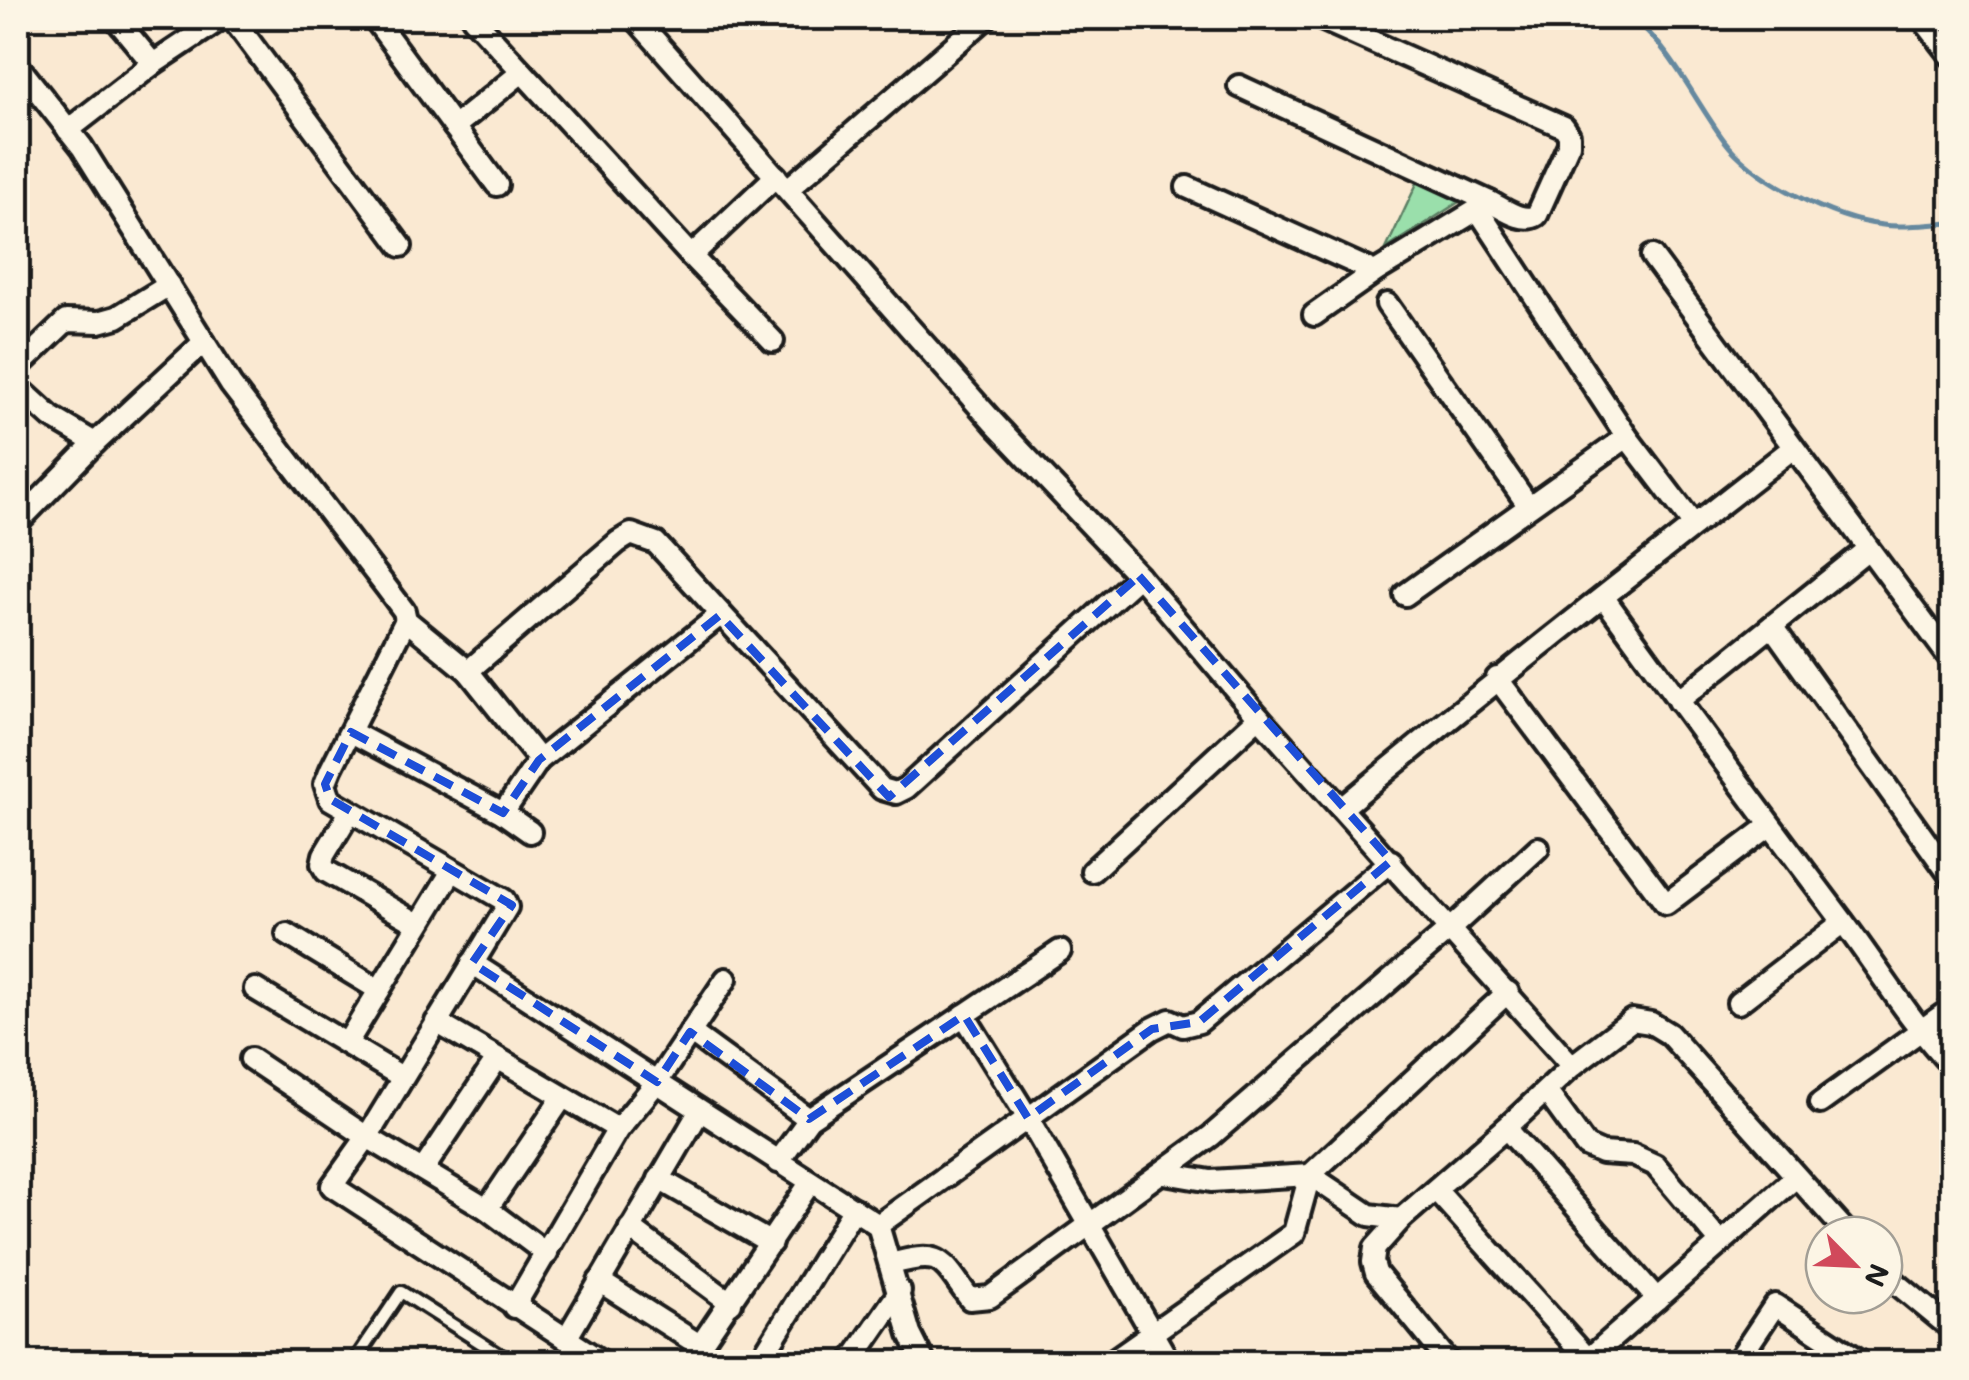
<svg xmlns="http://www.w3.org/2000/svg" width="1969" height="1380" viewBox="0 0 1969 1380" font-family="Mali,sans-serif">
<rect width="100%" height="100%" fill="#fae9d2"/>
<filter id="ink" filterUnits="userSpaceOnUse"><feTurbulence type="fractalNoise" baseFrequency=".01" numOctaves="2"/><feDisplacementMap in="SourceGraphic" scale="20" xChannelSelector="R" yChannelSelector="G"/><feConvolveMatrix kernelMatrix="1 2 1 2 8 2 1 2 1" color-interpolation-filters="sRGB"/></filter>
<g filter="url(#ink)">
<!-- green -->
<polygon fill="#9adfab" stroke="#5b7e64" stroke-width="2.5" points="1419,179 1465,198 1386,249"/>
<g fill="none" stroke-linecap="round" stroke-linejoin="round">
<!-- stream -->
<path stroke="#66899f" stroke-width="5" d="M1633,18C1673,51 1693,98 1724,140C1753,179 1833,220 1883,225C1905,228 1929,224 1952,223"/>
<defs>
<polyline id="lane" points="354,1362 401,1292 511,1362"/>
<g id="street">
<polyline points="115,18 153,64 222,18"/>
<polyline points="232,18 401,246"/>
<polyline points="374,18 497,185"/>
<polyline points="473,18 691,256 773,341"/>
<polyline points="635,18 994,423 1139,576 1259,717 1572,1066 1632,1020 1651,1023 1669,1034 1849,1235"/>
<polyline points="1922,18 1952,57"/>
<polyline points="18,66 82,147 231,385 386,587 404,611 406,620 468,671 618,542 631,534 656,543 882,789 896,793 906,788 1139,576"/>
<polyline points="1239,86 1490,202"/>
<polyline points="454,127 522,72"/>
<polyline points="68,130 153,64"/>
<polyline points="1187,187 1375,272"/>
<polyline points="788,189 986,18"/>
<polyline points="1478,210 1627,437 1694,525"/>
<polyline points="691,256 776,176"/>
<polyline points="1652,256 1952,661"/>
<polyline points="1387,304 1528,505"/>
<path d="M1314,315L1375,272L1490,202C1504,209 1523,224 1537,215L1569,144V135L1564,127L1319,18"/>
<polyline points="18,367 66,321 99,322 117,317 169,285"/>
<polyline points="18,387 51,417 95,443 18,522"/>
<polyline points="95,443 204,342"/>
<polyline points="1405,595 1627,437"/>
<path d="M1604,598C1682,706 1761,813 1841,919C1879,969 1909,1021 1952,1066"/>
<polyline points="406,620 331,769 325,784 330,799 504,900 507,907 367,1137 332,1186 602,1362"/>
<polyline points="1772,626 1952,878"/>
<polyline points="468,671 539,760"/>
<polyline points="1497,678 1666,904 1768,827"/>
<polyline points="1678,701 1868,549"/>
<polyline points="351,732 503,813 530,832"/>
<path d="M1343,807C1490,684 1642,566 1793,448"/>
<polyline points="350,812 324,855 322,864 326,871 418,924"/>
<polyline points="503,813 539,760 720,615"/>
<polyline points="1092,871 1259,717"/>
<polyline points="287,934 379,990"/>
<polyline points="472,963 878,1225 910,1334 924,1362"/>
<polyline points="255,989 402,1077"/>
<polyline points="1738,1003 1843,922"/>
<polyline points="964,1015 1028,1118 1152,1029 1170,1020 1183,1026 1199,1022 1391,861"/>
<polyline points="436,1022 618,1129"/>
<polyline points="690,1032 809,1119"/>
<polyline points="347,1043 452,871"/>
<polyline points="251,1059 367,1137 487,1209 547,1254"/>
<polyline points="1546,1091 1586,1146 1602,1153 1633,1155 1655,1165 1721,1243"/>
<polyline points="1820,1103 1952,1008"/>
<polyline points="1506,1128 1657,1299"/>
<polyline points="778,1162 809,1119 1060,951"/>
<polyline points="423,1170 497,1059"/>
<polyline points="1164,1173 1211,1181 1310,1175 1369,1215 1401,1219"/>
<polyline points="659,1179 771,1243"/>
<polyline points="1436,1190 1588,1359"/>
<polyline points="487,1209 562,1098"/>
<polyline points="878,1225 1028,1118 1169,1362"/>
<polyline points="630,1228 731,1303"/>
<path d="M891,1264C943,1250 940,1259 970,1299L990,1297L1211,1136L1451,928L1538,848"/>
<polyline points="1884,1273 1952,1329"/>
<polyline points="599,1281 701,1346"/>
<polyline points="514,1307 618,1129 657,1082 726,979"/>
<polyline points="566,1339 699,1112"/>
<polyline points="689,1362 810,1183"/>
<polyline points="759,1362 854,1209"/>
<polyline points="851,1362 900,1291"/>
<polyline points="1111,1362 1294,1233 1310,1175 1508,992"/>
<polyline points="1449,1362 1376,1273 1373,1262 1375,1248 1401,1219 1506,1128 1572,1066"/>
<polyline points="1585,1362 1796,1177"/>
<polyline points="1737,1362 1775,1305 1862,1362"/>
</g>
</defs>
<!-- lane casing -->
<use href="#lane" stroke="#1c1c1c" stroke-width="18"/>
<!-- street casing -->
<use href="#street" stroke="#1c1c1c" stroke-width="28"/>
<!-- lane -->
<use href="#lane" stroke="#fcf5e5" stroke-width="10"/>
<!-- street -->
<use href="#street" stroke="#fcf5e5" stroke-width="20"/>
</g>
</g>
<!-- marked area -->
<path fill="none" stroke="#1d4ed8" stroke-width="8" stroke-dasharray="20 12" stroke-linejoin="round" d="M1139,576L1391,861L1199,1022L1152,1029L1028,1118L964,1015L809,1119L690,1032L657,1082L472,963L512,905L330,799L325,784L351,732L503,813L539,760L720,615L889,797Z"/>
<!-- margin -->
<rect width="1969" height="1380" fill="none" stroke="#fcf5e5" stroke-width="60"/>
<rect x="30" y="30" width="1909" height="1320" fill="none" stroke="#1c1c1c" stroke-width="4" filter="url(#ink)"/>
<!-- north arrow -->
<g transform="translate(1854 1265) rotate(114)"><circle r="48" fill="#fcf5e5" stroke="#a29e95" stroke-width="2.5"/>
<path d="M0-8L18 38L0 25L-18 38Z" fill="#d1495b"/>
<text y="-15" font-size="28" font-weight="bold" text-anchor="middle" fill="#1c1c1c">N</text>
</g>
</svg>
